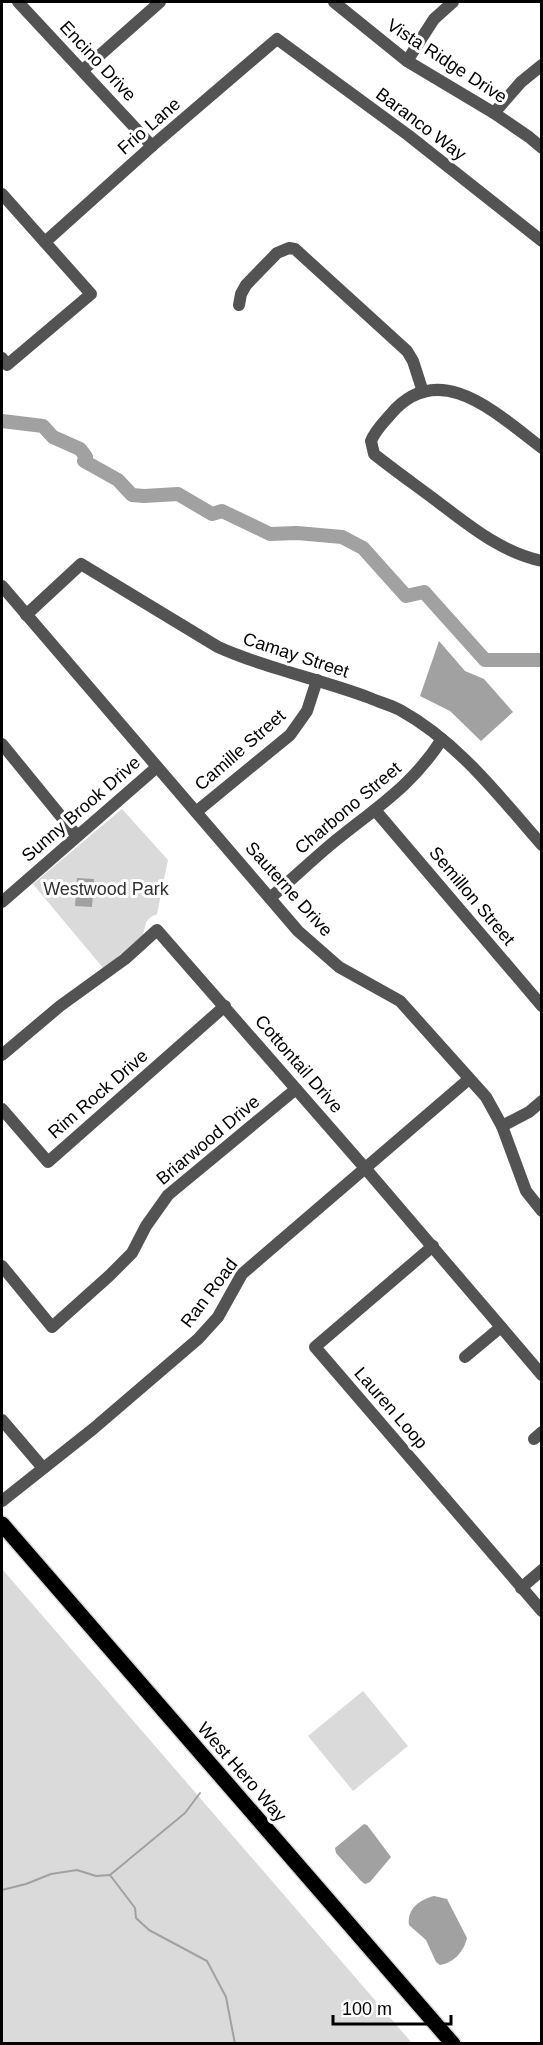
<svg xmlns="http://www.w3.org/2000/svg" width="543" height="2045" viewBox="0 0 543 2045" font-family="Helvetica,sans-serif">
<rect width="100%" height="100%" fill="#fff"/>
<!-- green -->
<g fill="#dadada">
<path d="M122,809L168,860L157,914C145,919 146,923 143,935L104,969L33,884Z"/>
<polygon points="2,1569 412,2043 2,2043"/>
<polygon points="363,1691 408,1746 353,1791 308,1736"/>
</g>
<!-- water -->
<g fill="#a1a1a1">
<polygon points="439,641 465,671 484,679 513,712 481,741 450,711 420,696"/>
<polygon points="77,878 94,879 92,907 75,906"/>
<polygon points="364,1824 367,1825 391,1857 370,1882 365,1884 361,1881 336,1853 335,1848"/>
<path d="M434,1896L447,1899L467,1938C464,1951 454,1963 440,1965L436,1962L426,1940L409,1925C407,1909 419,1900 434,1896Z"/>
</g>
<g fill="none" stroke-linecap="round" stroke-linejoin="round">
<!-- stream -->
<g stroke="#a1a1a1" stroke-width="2">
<polyline points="110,1875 185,1813 200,1793"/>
<polyline points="2,1890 26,1884 51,1874 77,1870 96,1876 110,1875 135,1908 136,1918 149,1930 207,1961 226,1997 235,2044"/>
</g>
<!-- river -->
<polyline stroke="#a1a1a1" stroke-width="14" points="2,421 43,426 53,437 80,449 86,457 84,461 118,480 132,495 144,496 178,494 212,514 222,511 270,534 297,533 342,537 363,548 406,596 424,592 485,660 542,660"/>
<defs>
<polyline id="major" points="2,1524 453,2044"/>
</defs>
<!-- major casing -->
<use href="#major" stroke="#dbdbdb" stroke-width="18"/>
<!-- minor -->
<g stroke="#535353" stroke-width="12">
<polyline points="18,2 152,146"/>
<polyline points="334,2 407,61 494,113 529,137 542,148"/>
<polyline points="407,61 434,19 453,2"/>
<polyline points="83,70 160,2"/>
<polyline points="494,113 521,82 542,65"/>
<polyline points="2,194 91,294 7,365 2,358"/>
<polyline points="45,242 152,146 277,39 408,135 542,241"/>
<polyline points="239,305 241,294 246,285 277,253 289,248 295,249 407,351 413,361 423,392"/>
<path d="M542,448C498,415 439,356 390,415C383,423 375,431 371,441L374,454C394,470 414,484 434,499C467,524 500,552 542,561"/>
<polyline points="2,586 298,931 339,967 400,1001 486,1097 502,1126 526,1191 542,1211"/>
<path d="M26,615L81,564L218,647C267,669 320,679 370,698C379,702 390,705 400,710C458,742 499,796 542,845"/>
<polyline points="2,744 77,836"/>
<polyline points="375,810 542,1006"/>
<polyline points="196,812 290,735 307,711 317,680"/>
<path d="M270,898C290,881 309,863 329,846C371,811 412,787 442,739"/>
<polyline points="2,902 157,767"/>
<polyline points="2,1055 60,1006 125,959 157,930 365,1168 542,1375"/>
<polyline points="2,1109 48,1162 225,1006"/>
<polyline points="502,1126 529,1112 542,1101"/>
<polyline points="433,1246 315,1347 542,1611"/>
<polyline points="2,1266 52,1327 109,1276 132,1253 146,1226 168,1195 296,1089"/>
<polyline points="465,1357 501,1327"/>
<polyline points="2,1420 43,1468"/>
<polyline points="534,1439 542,1432"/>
<polyline points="2,1501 93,1429 198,1339 218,1317 242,1274 469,1079"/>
<polyline points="521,1588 542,1570"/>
</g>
<!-- major -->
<use href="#major" stroke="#000" stroke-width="15"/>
</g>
<g text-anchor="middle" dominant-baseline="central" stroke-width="6" stroke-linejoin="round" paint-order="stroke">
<!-- street labels -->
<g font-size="18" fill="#000" stroke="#fff">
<text transform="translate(98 61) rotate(47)">Encino Drive</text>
<text transform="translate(447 61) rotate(33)">Vista Ridge Drive</text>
<text transform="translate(421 124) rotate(37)">Baranco Way</text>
<text transform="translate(149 126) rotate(-41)">Frio Lane</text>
<text transform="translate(296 655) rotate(18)">Camay Street</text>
<text transform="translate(240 750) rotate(-41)">Camille Street</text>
<text transform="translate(348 808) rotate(-40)">Charbono Street</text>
<text transform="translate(81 809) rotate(-41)">Sunny Brook Drive</text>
<text transform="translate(289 889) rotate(48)">Sauterne Drive</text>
<text transform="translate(472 896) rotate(50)">Semillon Street</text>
<text transform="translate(299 1064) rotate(49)">Cottontail Drive</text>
<text transform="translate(98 1094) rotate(-41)">Rim Rock Drive</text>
<text transform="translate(208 1140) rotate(-40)">Briarwood Drive</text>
<text transform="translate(209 1293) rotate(-53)">Ran Road</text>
<text transform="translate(391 1408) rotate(49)">Lauren Loop</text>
<text transform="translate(242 1772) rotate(49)">West Hero Way</text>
</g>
<!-- park labels -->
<g font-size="18" fill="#313131" stroke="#fff">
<text x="106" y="889">Westwood Park</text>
</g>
</g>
<!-- border -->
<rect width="543" height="2045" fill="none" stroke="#000000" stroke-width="6"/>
<!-- scale -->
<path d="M333 2015v9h118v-9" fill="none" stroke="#000000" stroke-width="3"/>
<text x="342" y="2015" font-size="18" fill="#000000" stroke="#ffffff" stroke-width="4.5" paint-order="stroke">100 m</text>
</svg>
